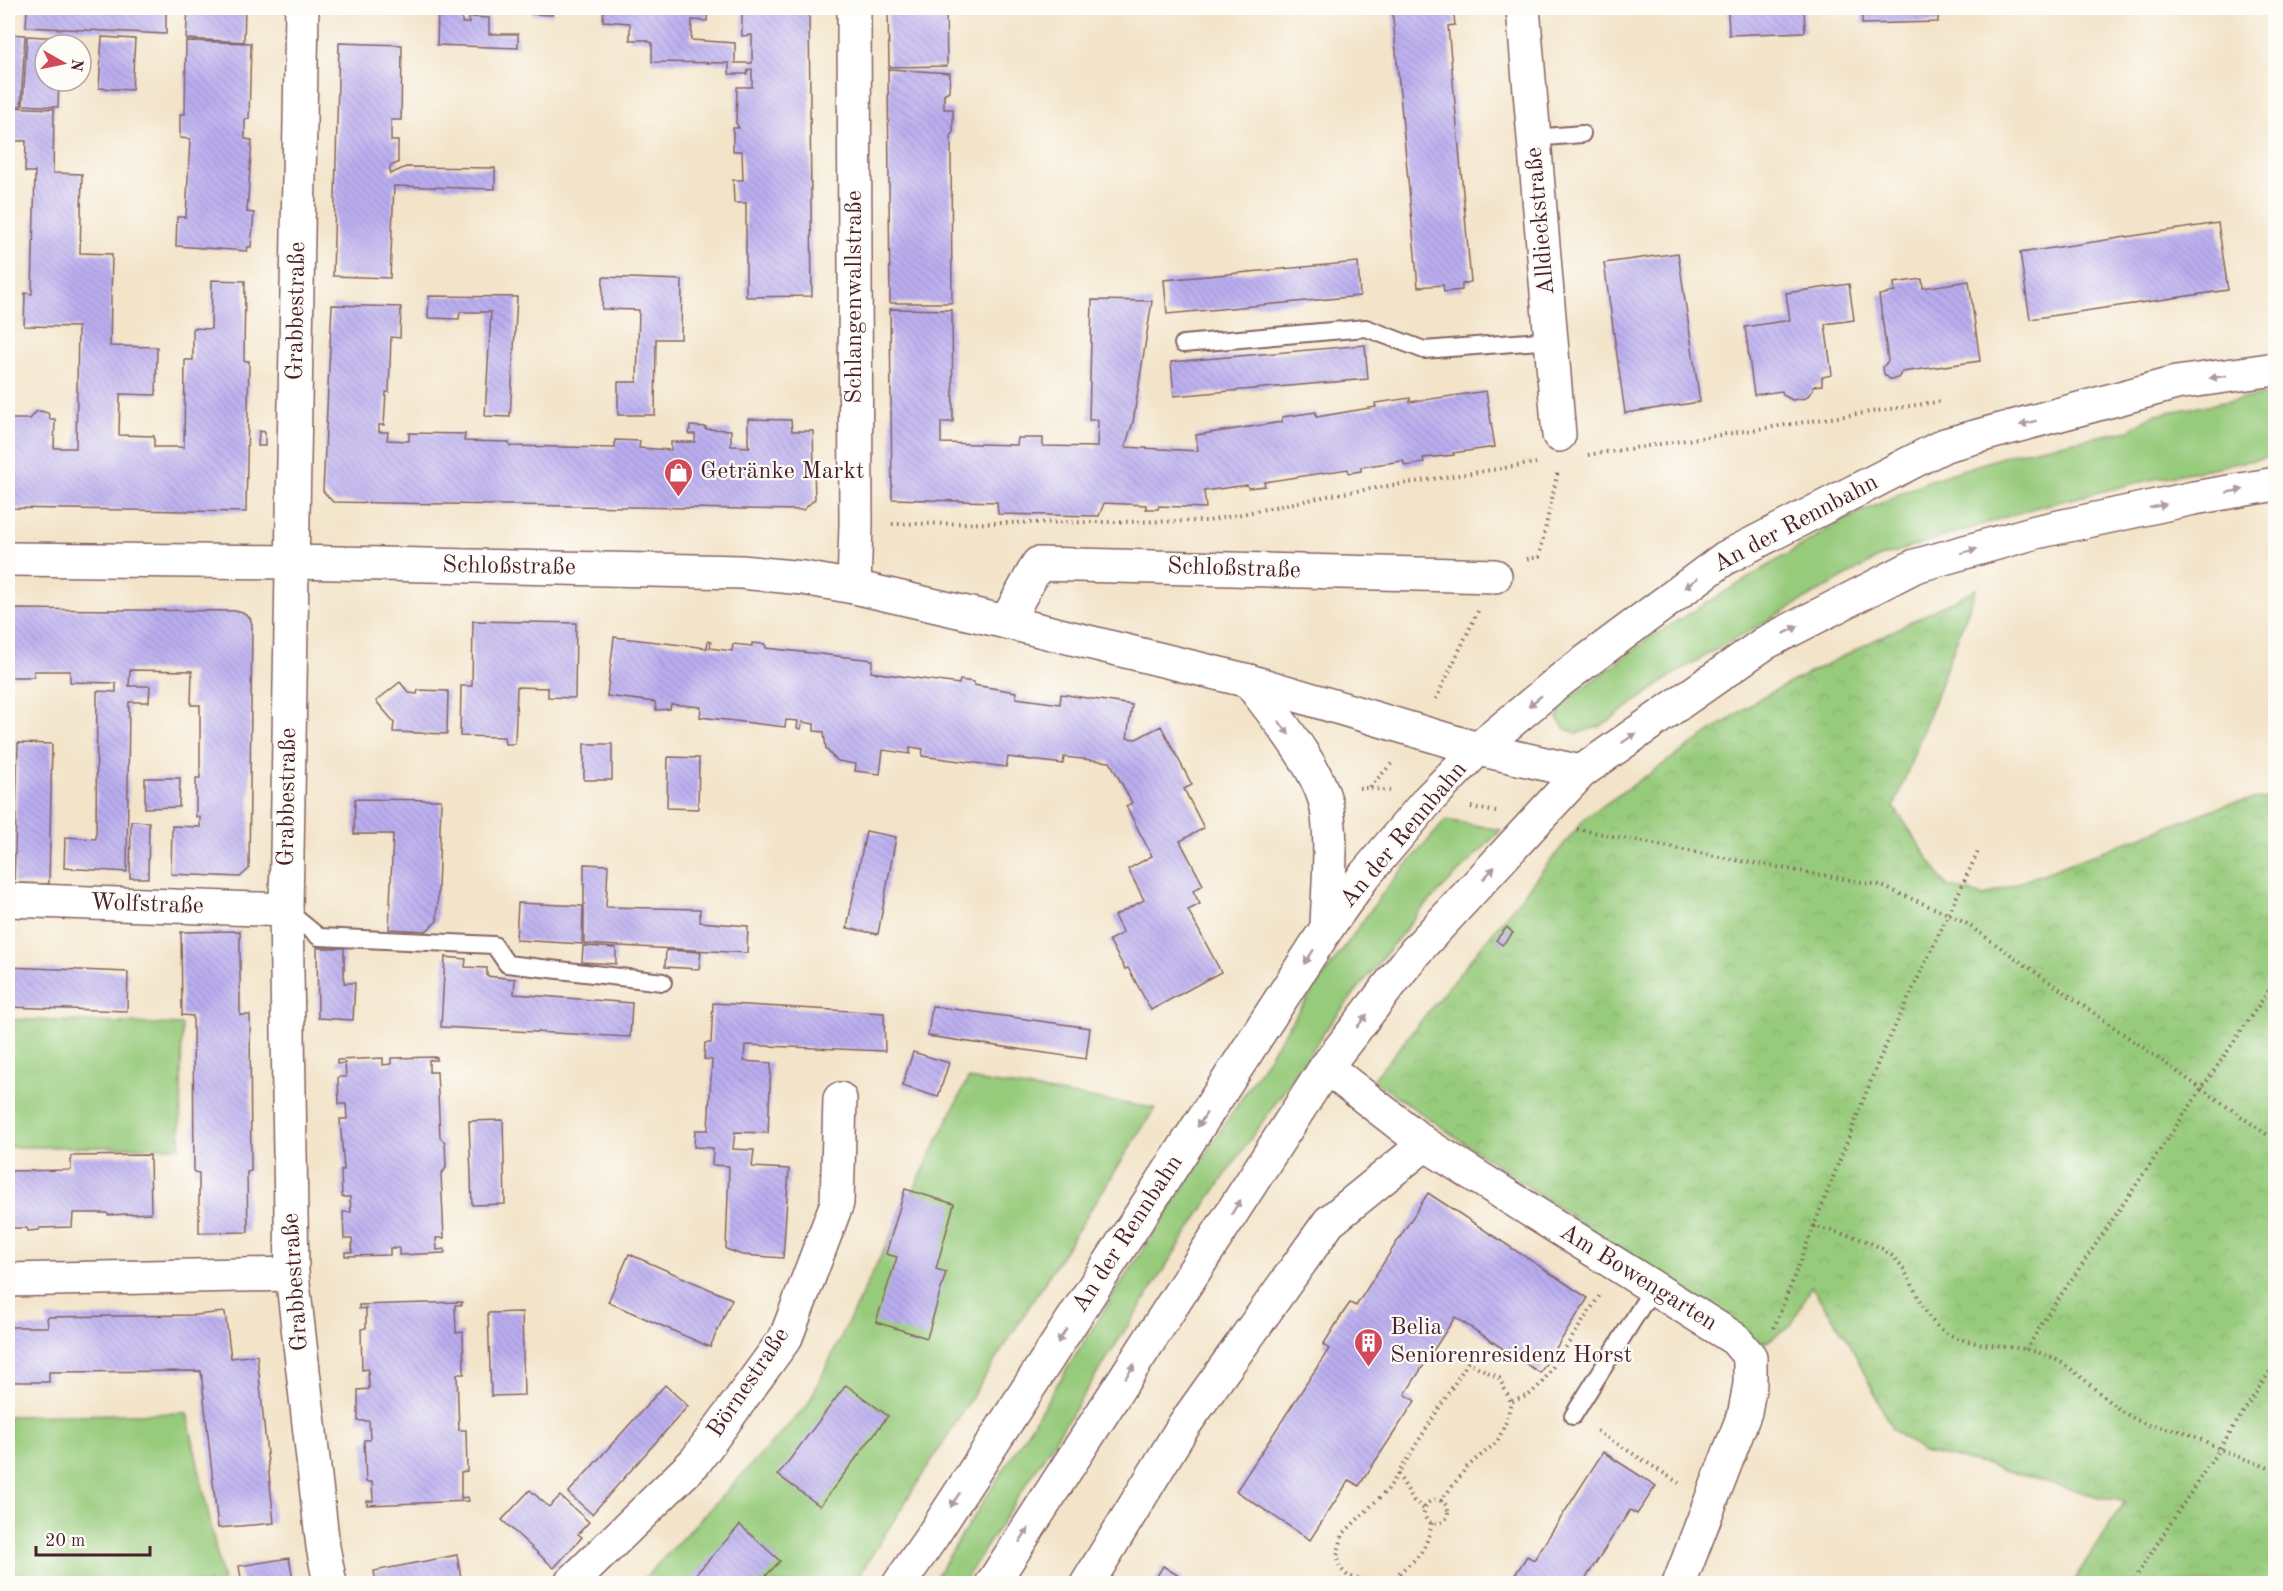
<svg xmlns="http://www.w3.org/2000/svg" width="2283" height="1591" viewBox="0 0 2283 1591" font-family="'Old Standard TT',serif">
<defs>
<pattern id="park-crowns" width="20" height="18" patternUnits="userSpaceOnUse" patternTransform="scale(1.5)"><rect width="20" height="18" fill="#97cb7c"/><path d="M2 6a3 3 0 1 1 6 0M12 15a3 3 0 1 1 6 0" fill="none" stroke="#84ae6b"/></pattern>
<pattern id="building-back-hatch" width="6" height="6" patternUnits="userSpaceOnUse" patternTransform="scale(1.5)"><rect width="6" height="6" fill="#baadef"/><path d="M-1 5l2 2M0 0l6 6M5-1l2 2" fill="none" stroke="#a194cd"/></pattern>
</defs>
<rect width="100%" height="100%" fill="#fdfcf7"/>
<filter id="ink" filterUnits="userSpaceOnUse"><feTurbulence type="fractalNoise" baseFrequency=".0167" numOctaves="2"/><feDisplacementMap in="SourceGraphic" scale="12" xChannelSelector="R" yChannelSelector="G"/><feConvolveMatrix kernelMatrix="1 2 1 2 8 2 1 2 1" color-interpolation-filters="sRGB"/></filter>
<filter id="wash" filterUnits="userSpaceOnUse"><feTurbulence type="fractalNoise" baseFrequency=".008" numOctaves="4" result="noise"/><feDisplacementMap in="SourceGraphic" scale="24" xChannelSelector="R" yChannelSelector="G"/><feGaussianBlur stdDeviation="1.35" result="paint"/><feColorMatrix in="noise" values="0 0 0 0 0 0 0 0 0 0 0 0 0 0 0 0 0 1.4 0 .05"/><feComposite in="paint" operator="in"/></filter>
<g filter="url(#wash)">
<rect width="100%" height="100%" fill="#f3e4c9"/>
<!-- green -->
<g fill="#97cb7c" stroke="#707554" stroke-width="1.5">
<polygon points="2275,393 2275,456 2144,481 2034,508 1880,557 1680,670 1601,726 1577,733 1565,729 1558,719 1561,705 1649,638 1837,524 1925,482 2015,453 2130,430 2152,415"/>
<polygon points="1446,820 1501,830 1419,912 1330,1024 1209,1199 963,1583 932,1583 1122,1282 1294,1018 1385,890"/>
<polygon points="8,1019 182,1025 180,1147 8,1147"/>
<polygon points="968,1079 1155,1108 854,1583 639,1584 807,1406"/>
<polygon points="187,1413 223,1583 8,1583 8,1416"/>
</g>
<!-- park -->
<polygon fill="url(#park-crowns)" stroke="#707554" stroke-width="1.5" points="1976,589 1894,807 1947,886 1984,896 2230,803 2275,797 2275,1583 2072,1583 2125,1501 2099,1497 1987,1465 1923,1452 1892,1429 1848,1340 1811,1286 1791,1326 1760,1346 1373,1080 1586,817 1762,697"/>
<g id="blocks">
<!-- building -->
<g fill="url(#building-back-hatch)">
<polygon points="27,8 166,8 166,34 26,27"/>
<polygon points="188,8 245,8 244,42 186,39"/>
<polygon points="438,8 462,8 462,23 469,23 469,17 489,18 489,34 518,34 518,48 437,45"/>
<polygon points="532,8 553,8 552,15 532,14"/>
<polygon points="604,8 708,8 707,21 692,20 691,40 735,43 735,63 752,63 752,35 742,36 742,11 751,11 751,8 809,8 812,296 746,297 746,203 734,203 733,180 743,180 742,151 733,151 733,128 739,128 736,123 737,87 752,87 752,69 748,70 747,74 729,74 729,63 652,62 652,43 646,40 630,40 630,23 603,21"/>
<polygon points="888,8 946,8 947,66 889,67"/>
<polygon points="1392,8 1453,8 1455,25 1448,26 1471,282 1462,284 1462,290 1444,292 1443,285 1418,287"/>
<polygon points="1731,8 1804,8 1805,32 1729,35 1728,12 1731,12"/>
<polygon points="1862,8 1938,8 1938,22 1862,24"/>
<polygon points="8,34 25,35 21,106 8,105"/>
<polygon points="27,36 62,38 61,45 45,45 45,81 59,81 58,107 23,105"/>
<polygon points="102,37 135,39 132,90 99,88"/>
<polygon points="186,41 251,43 249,119 245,119 245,139 252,140 247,212 254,213 251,247 248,247 247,251 176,246 177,217 186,217 190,139 180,138 180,114 185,114"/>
<polygon points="339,43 402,45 401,120 391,120 391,141 398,141 398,163 390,166 390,174 406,167 495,168 495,189 394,186 390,278 333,276"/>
<polygon points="888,69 950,73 949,91 944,94 944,109 953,109 953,134 951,134 951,148 952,303 890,303"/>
<polygon points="8,107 54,109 53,173 82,174 80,253 112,254 110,346 157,347 156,395 120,394 119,435 154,436 154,447 184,447 185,360 193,360 193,328 211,329 212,280 245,281 244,361 249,361 246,512 8,508 8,419 30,419 36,412 41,411 48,413 50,419 55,419 54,448 76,448 78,327 24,326 25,293 32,294 35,172 25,172 26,141 8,141"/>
<polygon points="2218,223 2228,290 2030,319 2020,253"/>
<polygon points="1678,253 1700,402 1625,413 1604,263"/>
<polygon points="1358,262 1360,296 1167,314 1164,280"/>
<polygon points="603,277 682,280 681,339 656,339 655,415 618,415 618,382 637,382 639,310 602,309"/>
<polygon points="1922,279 1923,288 1969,281 1980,361 1902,372 1898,378 1890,379 1884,374 1883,367 1888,361 1879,295 1895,292 1894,283"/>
<polygon points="1849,284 1854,320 1825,324 1832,375 1822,377 1822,385 1813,386 1813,390 1806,398 1792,400 1783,395 1782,391 1754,395 1745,327 1790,320 1786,293"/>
<polygon points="429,296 517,297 510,417 485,416 491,312 460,312 459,319 428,318"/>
<polygon points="1092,300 1152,301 1133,422 1125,447 1198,451 1196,435 1282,422 1282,417 1316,412 1316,417 1376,407 1375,403 1410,398 1410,402 1486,391 1495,447 1453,453 1454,455 1423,458 1424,463 1405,466 1403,461 1402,461 1361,467 1361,471 1349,473 1348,469 1264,482 1265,486 1248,488 1247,485 1204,491 1206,508 1159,506 1158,509 1146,509 1146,505 1104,503 1099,516 998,514 997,502 892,499 890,309 952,310 953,422 941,422 941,443 1017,445 1018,438 1043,438 1043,446 1097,447 1098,420 1089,420"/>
<polygon points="332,305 401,307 400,338 391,337 389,392 386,392 384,425 379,425 379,432 388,432 387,440 409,441 409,433 465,434 464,441 509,442 510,446 615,448 615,440 640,441 639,448 671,450 671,442 695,442 695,434 689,434 690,426 706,427 705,429 731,430 731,446 750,447 748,444 748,419 791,420 792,431 813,431 815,499 803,510 333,502 323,491"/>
<polygon points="1365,345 1368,379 1174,396 1171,362"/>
<polygon points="259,431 265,432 265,446 258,446"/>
<polygon points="8,609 240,611 250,618 252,624 249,869 240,877 171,874 172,826 200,827 200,817 196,817 196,778 200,778 200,705 191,705 192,671 130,670 129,686 150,686 149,702 129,702 127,872 64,868 65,837 96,839 97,691 116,692 116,683 70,682 70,671 34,671 34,677 8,677"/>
<polygon points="473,621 576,623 575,698 548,697 548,688 517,687 515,744 505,744 504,737 460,736 461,686 472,686"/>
<polygon points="614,637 707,648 708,641 711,642 710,648 732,651 733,644 752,646 752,643 765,644 766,648 873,660 871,672 959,684 960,680 974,682 974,685 1016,692 1016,698 1060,704 1061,694 1132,705 1127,738 1136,739 1161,726 1192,785 1184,789 1204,828 1180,841 1203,885 1193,891 1200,904 1188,910 1221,972 1151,1010 1128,968 1125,969 1109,940 1123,933 1114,916 1144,900 1128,869 1152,856 1126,806 1132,803 1110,762 1064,757 1063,764 1008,757 1006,767 922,756 923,749 910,747 910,754 883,750 880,774 855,771 856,764 838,761 832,756 826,749 824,732 814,731 814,724 802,722 801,729 797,728 798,721 786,720 785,727 700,717 701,707 671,704 670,709 656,710 655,702 607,696"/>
<polygon points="400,682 409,693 417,694 418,690 448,691 447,734 393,732 394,722 376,701"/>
<polygon points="18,743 52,744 49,884 14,883"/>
<rect x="584" y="744" width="28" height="36"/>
<polygon points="668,757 699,758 698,809 667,808"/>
<polygon points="145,778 180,778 179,807 145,808"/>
<polygon points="355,799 441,800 437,921 426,931 389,929 393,834 354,834"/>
<polygon points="131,821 149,822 148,878 130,878"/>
<polygon points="866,831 896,837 878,934 847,928"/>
<polygon points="584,864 608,865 606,907 700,909 700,922 748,926 747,953 584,944"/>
<polygon points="518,903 583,906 582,944 516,940"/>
<polygon points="1507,927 1513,933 1502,945 1496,940"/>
<polygon points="240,931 240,1015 250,1015 251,1171 247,1172 248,1232 199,1233 199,1173 194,1172 193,1016 182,1015 181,932"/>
<polygon points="317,946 320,946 319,948 344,948 344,983 355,983 353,1020 318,1018"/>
<polygon points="583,946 616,948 616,964 582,962"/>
<polygon points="666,950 701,952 699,969 665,967"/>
<polygon points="445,957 466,959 465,967 487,968 487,976 515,979 514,994 632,1003 630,1037 441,1027"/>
<polygon points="8,967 128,972 127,1011 8,1007"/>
<polygon points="713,1003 884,1013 885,1051 745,1045 744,1061 771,1063 768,1133 735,1132 733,1149 754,1150 752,1167 789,1169 783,1258 742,1255 726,1249 729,1166 712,1165 713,1148 694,1147 695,1130 708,1130 712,1060 704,1059 705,1043 711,1043"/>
<polygon points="932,1006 1090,1028 1086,1059 928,1036"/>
<polygon points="913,1052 949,1063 938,1097 902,1086"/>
<polygon points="437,1057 437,1060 429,1060 429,1072 437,1072 440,1138 445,1142 446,1168 441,1174 444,1238 436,1238 437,1250 444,1249 445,1253 399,1255 399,1248 390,1248 390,1255 345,1256 345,1252 352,1252 352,1239 344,1239 343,1212 351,1212 350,1197 342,1197 341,1170 344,1170 340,1119 347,1119 346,1104 339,1104 338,1077 346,1077 345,1063 337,1064 337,1060 383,1058 383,1065 391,1064 391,1058"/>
<polygon points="503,1120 505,1204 472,1205 469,1121"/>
<polygon points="150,1155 151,1213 108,1215 107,1213 73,1213 72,1227 40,1228 39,1230 28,1231 27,1228 8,1228 8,1171 71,1170 71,1156"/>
<polygon points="905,1189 954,1204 936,1269 946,1272 927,1338 876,1322 897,1257 886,1254"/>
<polygon points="1428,1193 1588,1298 1540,1373 1455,1317 1405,1394 1415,1401 1359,1486 1349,1480 1310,1540 1236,1491 1329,1349 1323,1345 1343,1313 1350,1303 1356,1306"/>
<polygon points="629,1254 732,1299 710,1347 608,1302"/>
<polygon points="462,1302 462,1305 455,1305 456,1333 463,1332 464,1374 457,1374 459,1430 466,1430 467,1471 461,1472 461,1498 468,1497 469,1501 367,1505 367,1501 373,1501 372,1482 366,1482 364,1440 370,1440 369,1421 358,1421 358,1390 369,1389 368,1369 362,1370 361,1329 366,1328 366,1308 359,1309 359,1305"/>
<polygon points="225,1312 231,1358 257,1355 274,1523 218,1528 201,1371 49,1372 49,1382 8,1382 8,1327 48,1327 47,1317 195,1315"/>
<polygon points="522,1312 524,1395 491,1396 488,1313"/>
<polygon points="665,1385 688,1406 592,1514 568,1493"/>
<polygon points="846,1385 888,1416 820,1506 778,1475"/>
<polygon points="1603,1452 1656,1486 1637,1514 1630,1510 1582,1584 1509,1584 1527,1556 1534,1560"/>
<polygon points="530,1490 549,1507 560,1496 589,1522 578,1534 582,1537 554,1568 502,1520"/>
<polygon points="740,1525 780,1561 758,1584 687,1584"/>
<polygon points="457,1555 462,1584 376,1584 374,1571"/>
<polygon points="289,1558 294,1584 242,1584 239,1566"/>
<polygon points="1163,1566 1182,1578 1179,1584 1152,1584"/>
</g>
</g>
</g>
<g filter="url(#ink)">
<use href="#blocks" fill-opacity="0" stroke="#856462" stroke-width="1.5"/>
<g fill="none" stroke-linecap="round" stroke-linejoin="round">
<defs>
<g id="service">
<polyline points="1533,138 1582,134"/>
<polyline points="1183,344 1366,328 1424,350 1552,340"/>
<polyline points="286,910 319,937 494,945 507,964 663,982"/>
<polyline points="1573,1416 1653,1288"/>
</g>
<g id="minor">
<polyline points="302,8 286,910 292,1274 323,1547 330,1584"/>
<polyline points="854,8 856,524 854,587"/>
<polyline points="1523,8 1559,435"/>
<polyline points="8,559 293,562 741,572 803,578 854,587 1006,622 1249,681 1478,749 1581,772"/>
<polyline points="1006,622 1038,564 1495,576"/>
<path d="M1249,681C1274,715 1320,768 1327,809C1333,848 1328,889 1327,928"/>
<polyline points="8,900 286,910"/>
<polyline points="1326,1067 1425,1144 1735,1339 1750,1357 1750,1384 1745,1412 1679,1584"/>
<polyline points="8,1280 292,1274"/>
<polyline points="570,1584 695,1462 786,1337 837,1203 840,1099"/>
<polyline points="1087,1584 1184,1425 1329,1222 1425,1144"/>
</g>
<g id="secondary">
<polyline points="899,1584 933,1535 1327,928 1364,876 1429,799 1478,749 1561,680 1725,558 1945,445 2176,383 2276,369"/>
<polyline points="992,1584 1326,1067 1415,952 1581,772 1765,643 1915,566 2036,532 2194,498 2276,484"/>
</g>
</defs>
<!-- service casing -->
<use href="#service" stroke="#856462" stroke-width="20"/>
<!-- minor casing -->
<use href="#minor" stroke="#856462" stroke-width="36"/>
<!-- secondary casing -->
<use href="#secondary" stroke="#856462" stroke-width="36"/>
<!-- path -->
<g stroke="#856462" stroke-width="4" stroke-dasharray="1.5 4.5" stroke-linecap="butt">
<polyline points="1588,455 1943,401"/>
<polyline points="892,524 1208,521 1337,494 1536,463"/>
<polyline points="1527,559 1539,557 1558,471"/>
<polyline points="1436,699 1478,611"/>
<polyline points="1370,787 1393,762"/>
<polyline points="1359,788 1370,788 1390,791"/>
<polyline points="1471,807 1496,812"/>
<polyline points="1577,829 1730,859 1879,885 1948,914 1967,924 2276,1141"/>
<path d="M1813,1226C1837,1233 1869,1238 1890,1254C1916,1275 1918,1318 1948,1334C1977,1349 2015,1343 2046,1355C2082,1369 2104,1405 2139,1421C2152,1428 2168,1427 2183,1432C2196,1436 2208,1443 2220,1449C2238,1457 2257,1463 2276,1471"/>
<polyline points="1774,1328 1879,1060 1978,852"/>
<polyline points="2026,1350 2046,1317 2276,980"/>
<polyline points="1597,1431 1679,1483"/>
<polyline points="1398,1474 1414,1501 1424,1509"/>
<circle cx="1436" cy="1512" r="12"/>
<polyline points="1441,1501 1467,1467 1497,1442 1506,1422 1511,1402 1529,1395 1543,1382 1600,1295"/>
<path d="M1432,1523C1429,1538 1424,1552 1412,1562C1403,1570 1398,1572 1393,1583L1349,1577L1340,1568L1337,1556L1343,1534L1389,1488L1468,1362L1499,1378L1511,1402"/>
<polyline points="2131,1584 2276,1362"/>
</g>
<!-- service -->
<use href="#service" stroke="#fff" stroke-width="16"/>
<!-- minor -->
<use href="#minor" stroke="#fff" stroke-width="33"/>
<!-- secondary -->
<use href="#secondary" stroke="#fff" stroke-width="33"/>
</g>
<!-- one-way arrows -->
<defs><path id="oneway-solid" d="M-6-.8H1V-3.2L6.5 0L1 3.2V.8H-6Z" transform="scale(1.5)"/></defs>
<g fill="#ae9aa0">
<use href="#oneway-solid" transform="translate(2218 377) rotate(172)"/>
<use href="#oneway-solid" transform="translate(2028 423) rotate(165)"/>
<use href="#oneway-solid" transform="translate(2235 491) rotate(-10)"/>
<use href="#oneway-solid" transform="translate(2158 506) rotate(-12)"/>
<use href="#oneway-solid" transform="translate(1969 551) rotate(-15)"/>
<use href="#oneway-solid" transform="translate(1691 583) rotate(143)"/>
<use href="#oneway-solid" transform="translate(1791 630) rotate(-27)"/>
<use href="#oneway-solid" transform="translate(1535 701) rotate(140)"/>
<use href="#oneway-solid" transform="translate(1284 728) rotate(53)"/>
<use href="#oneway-solid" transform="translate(1629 738) rotate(-35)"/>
<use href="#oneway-solid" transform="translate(1489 873) rotate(-47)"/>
<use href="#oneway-solid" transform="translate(1309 957) rotate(123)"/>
<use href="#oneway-solid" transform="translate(1362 1021) rotate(-52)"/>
<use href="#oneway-solid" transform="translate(1202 1120) rotate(123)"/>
<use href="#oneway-solid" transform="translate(1236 1207) rotate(-57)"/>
<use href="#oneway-solid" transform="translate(1062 1336) rotate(123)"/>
<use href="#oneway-solid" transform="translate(1130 1371) rotate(-57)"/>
<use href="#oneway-solid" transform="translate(955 1500) rotate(123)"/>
<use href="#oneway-solid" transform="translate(1024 1535) rotate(-57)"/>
</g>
</g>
<!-- icons -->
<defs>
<symbol id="shop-pin" viewBox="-11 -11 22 30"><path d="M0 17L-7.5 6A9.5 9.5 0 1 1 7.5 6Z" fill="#d1495b" stroke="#fdfcf7"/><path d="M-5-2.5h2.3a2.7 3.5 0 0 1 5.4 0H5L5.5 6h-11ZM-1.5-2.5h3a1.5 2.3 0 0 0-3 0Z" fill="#fff"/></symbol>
<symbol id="building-pin" viewBox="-11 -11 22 30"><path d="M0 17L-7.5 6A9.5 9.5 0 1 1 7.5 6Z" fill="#d1495b" stroke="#fdfcf7"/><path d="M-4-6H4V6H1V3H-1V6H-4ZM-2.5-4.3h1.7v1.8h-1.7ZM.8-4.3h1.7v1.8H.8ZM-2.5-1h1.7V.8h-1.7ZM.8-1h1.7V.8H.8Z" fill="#fff"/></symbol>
</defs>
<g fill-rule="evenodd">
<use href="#shop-pin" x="662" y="456" width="33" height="45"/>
<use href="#building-pin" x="1352" y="1326" width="33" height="45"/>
</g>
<g text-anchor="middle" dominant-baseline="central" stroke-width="4.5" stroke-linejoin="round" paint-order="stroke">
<!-- street labels -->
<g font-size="24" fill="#4a1f2b" stroke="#fdfcf7">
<text transform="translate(1541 221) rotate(-95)">Alldieckstraße</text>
<text transform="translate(855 297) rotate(-90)">Schlangenwallstraße</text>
<text transform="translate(297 311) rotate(-89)">Grabbestraße</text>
<text transform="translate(1796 524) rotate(-28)">An der Rennbahn</text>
<text transform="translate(509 567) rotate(1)">Schloßstraße</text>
<text transform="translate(1234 569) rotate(2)">Schloßstraße</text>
<text transform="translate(288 797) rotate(-89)">Grabbestraße</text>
<text transform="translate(1404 835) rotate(-50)">An der Rennbahn</text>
<text transform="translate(147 905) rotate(2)">Wolfstraße</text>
<text transform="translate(1128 1234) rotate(-57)">An der Rennbahn</text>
<text transform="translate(1638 1278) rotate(32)">Am Bowengarten</text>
<text transform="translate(296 1282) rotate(-94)">Grabbestraße</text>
<text transform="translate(749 1383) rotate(-56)">Börnestraße</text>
</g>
<!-- poi labels -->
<g font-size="24" fill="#4a1f2b" stroke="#fdfcf7" text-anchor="start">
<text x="700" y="472">Getränke Markt</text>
<text x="1390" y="1328">Belia<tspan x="1390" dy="28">Seniorenresidenz Horst</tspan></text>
</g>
</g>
<!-- margin -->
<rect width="2283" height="1591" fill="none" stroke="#fdfcf7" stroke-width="30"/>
<!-- north arrow -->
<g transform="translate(63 63) rotate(99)"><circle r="28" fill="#fdfcf7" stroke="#b5a4a5" stroke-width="1.5"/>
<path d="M0-4.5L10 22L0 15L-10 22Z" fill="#d1495b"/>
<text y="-9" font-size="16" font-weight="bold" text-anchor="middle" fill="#4a1f2b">N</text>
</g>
<!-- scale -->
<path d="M36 1546v9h114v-9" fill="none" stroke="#4a1f2b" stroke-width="3"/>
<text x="45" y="1546" font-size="18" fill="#4a1f2b" stroke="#fdfcf7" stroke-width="4.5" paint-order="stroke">20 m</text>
</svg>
